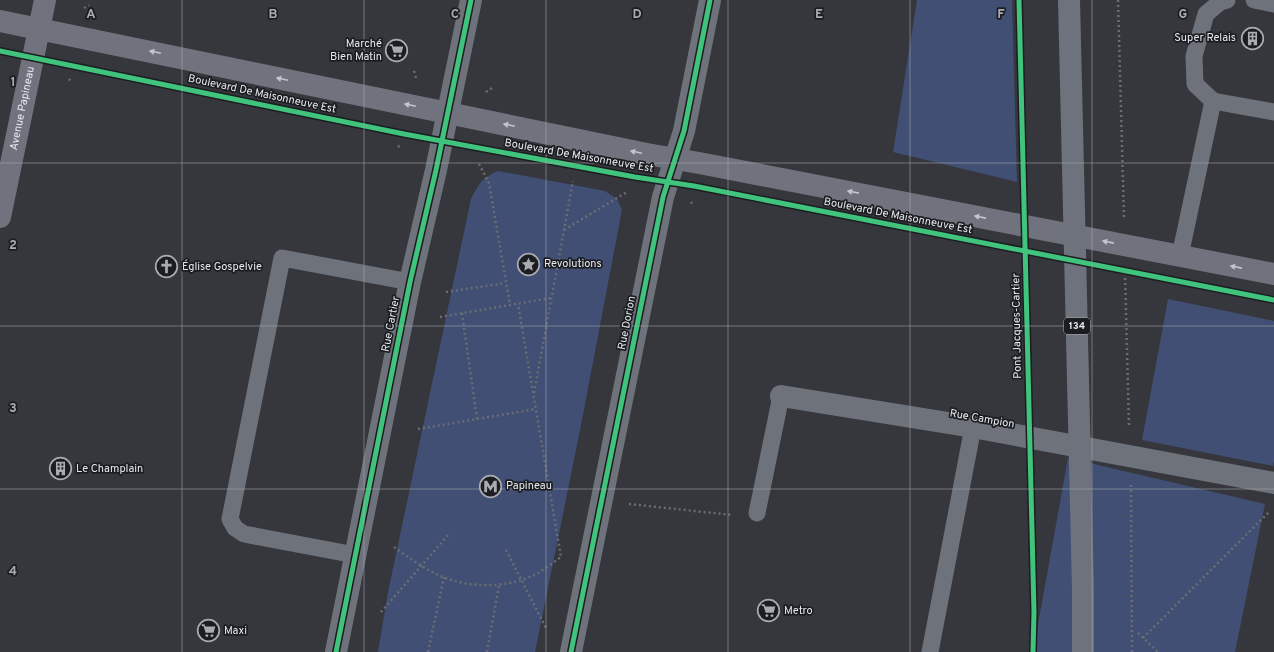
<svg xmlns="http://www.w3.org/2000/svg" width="1274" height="652" viewBox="0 0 1274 652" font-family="Overpass,sans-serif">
<rect width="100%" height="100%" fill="#35373c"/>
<!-- green -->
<g fill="#414f75">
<polygon points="917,0 1012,0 1017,182 893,152"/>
<path d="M498,171L605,191L617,199L622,210L581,425L535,652H378L388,592L471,199C479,184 481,178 498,171Z"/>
<polygon points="1168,299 1274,321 1274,461 1273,466 1142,440"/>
<polygon points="1068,458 1265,504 1235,652 1033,652"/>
</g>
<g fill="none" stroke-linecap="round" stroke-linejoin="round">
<!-- path -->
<g stroke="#6b6d73" stroke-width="2.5" stroke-dasharray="2 3" stroke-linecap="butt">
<polyline points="1118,0 1124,218"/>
<polyline points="84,8 89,5"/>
<polyline points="414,71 416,78"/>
<polyline points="69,79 72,83"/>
<polyline points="486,92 492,88"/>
<polyline points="398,147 402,144"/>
<polyline points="479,164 489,183 510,305"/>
<polyline points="691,202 694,206"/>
<polyline points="564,230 627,192"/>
<polyline points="1125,273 1129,428"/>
<polyline points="446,292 505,283"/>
<polyline points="462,313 477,419"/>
<polyline points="440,317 551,298"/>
<polyline points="534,393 573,181"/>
<polyline points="418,429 536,409"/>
<polyline points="1131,485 1132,652"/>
<polyline points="629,504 732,515"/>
<path d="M394,547C410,558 425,570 443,577C474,589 510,588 538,573C546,568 554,562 561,557L518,304"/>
<polyline points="506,550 546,628"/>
<polyline points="381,612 450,533"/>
<polyline points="1138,633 1158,652"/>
<polyline points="1143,638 1269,512"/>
<polyline points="428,652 444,577"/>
<polyline points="487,652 499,585"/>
</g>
<!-- lane -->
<g stroke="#6e727b" stroke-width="17">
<polyline points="1254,0 1274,4"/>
<polyline points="1213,101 1195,84 1194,56 1206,14 1220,2 1227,0"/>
<polyline points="1180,256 1213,101 1274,112"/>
<polyline points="757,513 781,396"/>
<polyline points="355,555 244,534 235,528 230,519 282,258 410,282"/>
<polyline points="930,652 973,427"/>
</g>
<!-- street -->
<g stroke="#6e727b" stroke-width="22">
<polyline points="781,396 973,427 1274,483"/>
<polyline points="336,652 410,282 436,170 471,0"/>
<polyline points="571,652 663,197 684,131 710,0"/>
</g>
<!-- secondary -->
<g stroke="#70737e" stroke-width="22">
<polyline points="0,21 647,154 699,163 1274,274"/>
<path id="s1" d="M0,217L45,0"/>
</g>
<!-- primary -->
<polyline stroke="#6e727d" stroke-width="22" points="1069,0 1083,590 1083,652"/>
<defs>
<g id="cycleway">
<polyline points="1019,0 1034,612 1033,652"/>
<polyline points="0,51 404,134 635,177 694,186 1274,300"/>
<polyline points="336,652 410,282 436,170 471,0"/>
<polyline points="571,652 663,197 684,131 710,0"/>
</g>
</defs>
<!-- cycleway casing -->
<use href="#cycleway" stroke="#1c1d21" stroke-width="8"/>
<!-- cycleway -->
<use href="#cycleway" stroke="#40c37c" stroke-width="5"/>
</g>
<!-- one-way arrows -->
<defs><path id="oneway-solid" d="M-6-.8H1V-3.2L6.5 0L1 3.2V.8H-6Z"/></defs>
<g fill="#c3c6cd">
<use href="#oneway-solid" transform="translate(155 52) rotate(-168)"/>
<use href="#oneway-solid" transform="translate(282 79) rotate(-168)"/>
<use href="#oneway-solid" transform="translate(410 105) rotate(-168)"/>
<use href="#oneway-solid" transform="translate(509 125) rotate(-168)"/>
<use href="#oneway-solid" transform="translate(636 152) rotate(-168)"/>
<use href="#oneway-solid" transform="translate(853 192) rotate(-169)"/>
<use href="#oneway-solid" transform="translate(980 217) rotate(-169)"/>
<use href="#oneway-solid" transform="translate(1108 242) rotate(-169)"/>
<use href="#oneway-solid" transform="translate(1236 267) rotate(-169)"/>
</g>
<!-- grid -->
<path fill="none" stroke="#a8abb0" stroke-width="1" stroke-opacity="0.55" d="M182,0V652M364,0V652M546,0V652M728,0V652M910,0V652M1092,0V652M0,163H1274M0,326H1274M0,489H1274"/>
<!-- icons -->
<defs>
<symbol id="building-ring" viewBox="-11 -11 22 22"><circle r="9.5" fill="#1c1d21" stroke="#a8abb0" stroke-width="1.5"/><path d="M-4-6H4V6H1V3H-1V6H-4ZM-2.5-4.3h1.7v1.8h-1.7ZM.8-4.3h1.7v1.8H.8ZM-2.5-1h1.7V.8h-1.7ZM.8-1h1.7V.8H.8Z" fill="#a8abb0"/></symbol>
<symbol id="supermarket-ring" viewBox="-11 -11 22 22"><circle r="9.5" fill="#1c1d21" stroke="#a8abb0" stroke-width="1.5"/><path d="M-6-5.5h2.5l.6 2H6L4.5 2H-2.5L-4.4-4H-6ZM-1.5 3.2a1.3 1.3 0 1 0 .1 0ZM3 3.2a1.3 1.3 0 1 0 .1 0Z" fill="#a8abb0"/></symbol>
<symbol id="sight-ring" viewBox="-11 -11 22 22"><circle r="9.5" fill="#1c1d21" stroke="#a8abb0" stroke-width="1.5"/><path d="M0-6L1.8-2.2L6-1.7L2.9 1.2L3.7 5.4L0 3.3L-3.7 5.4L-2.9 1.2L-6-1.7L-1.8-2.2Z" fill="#a8abb0"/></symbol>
<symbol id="church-ring" viewBox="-11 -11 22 22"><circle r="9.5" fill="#1c1d21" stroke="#a8abb0" stroke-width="1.5"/><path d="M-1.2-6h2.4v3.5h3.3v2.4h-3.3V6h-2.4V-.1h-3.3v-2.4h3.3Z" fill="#a8abb0"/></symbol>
<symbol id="metro-ring" viewBox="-11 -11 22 22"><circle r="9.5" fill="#1c1d21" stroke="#a8abb0" stroke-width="1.5"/><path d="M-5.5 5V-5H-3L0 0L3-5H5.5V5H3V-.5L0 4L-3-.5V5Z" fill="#a8abb0"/></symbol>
</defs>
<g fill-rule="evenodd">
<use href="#building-ring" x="1240" y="26" width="25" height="25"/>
<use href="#supermarket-ring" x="384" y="38" width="25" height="25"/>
<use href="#sight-ring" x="516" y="252" width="25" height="25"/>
<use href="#church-ring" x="154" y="254" width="25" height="25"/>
<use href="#building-ring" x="48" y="456" width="25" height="25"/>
<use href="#metro-ring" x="478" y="474" width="25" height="25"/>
<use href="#supermarket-ring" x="756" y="598" width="25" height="25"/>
<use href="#supermarket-ring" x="196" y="618" width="25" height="25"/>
</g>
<g text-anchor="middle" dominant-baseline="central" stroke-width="3.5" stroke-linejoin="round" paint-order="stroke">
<!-- shield labels -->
<rect fill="#1c1d21" stroke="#a9acb1" stroke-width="1" x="1064" y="318" width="26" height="16" rx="3"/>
<g font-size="10" font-weight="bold" fill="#e6e9ef">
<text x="1077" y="326">134</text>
</g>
<!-- poi labels -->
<g font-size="11" fill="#e6e9ef" stroke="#1c1d21" text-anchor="start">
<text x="1236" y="38" text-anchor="end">Super Relais</text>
<text x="382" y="44" text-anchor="end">Marché<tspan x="382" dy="13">Bien Matin</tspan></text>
<text x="544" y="264">Revolutions</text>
<text x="182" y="267">Église Gospelvie</text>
<text x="76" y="469">Le Champlain</text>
<text x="506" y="486">Papineau</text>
<text x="784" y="611">Metro</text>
<text x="224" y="631">Maxi</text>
</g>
<!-- street labels -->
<g font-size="11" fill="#e6e9ef" stroke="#1c1d21">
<text transform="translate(262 94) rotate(12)">Boulevard De Maisonneuve Est</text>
<text stroke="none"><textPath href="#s1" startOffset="111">Avenue Papineau</textPath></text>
<text transform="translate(579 156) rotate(10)">Boulevard De Maisonneuve Est</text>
<text transform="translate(898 216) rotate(11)">Boulevard De Maisonneuve Est</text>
<text transform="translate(627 323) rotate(-79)">Rue Dorion</text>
<text transform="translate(391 324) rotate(-79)">Rue Cartier</text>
<text transform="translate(1017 326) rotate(-91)">Pont Jacques-Cartier</text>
<text transform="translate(982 419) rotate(10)">Rue Campion</text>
</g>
</g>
<g font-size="13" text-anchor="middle" font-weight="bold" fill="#a8abb0" stroke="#1c1d21" stroke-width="3.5" stroke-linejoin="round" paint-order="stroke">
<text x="91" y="18">A</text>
<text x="273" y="18">B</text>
<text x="455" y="18">C</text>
<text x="637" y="18">D</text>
<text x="819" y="18">E</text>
<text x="1001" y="18">F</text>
<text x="1183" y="18">G</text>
<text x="13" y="86">1</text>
<text x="13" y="249">2</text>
<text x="13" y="412">3</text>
<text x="13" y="575">4</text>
</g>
</svg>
